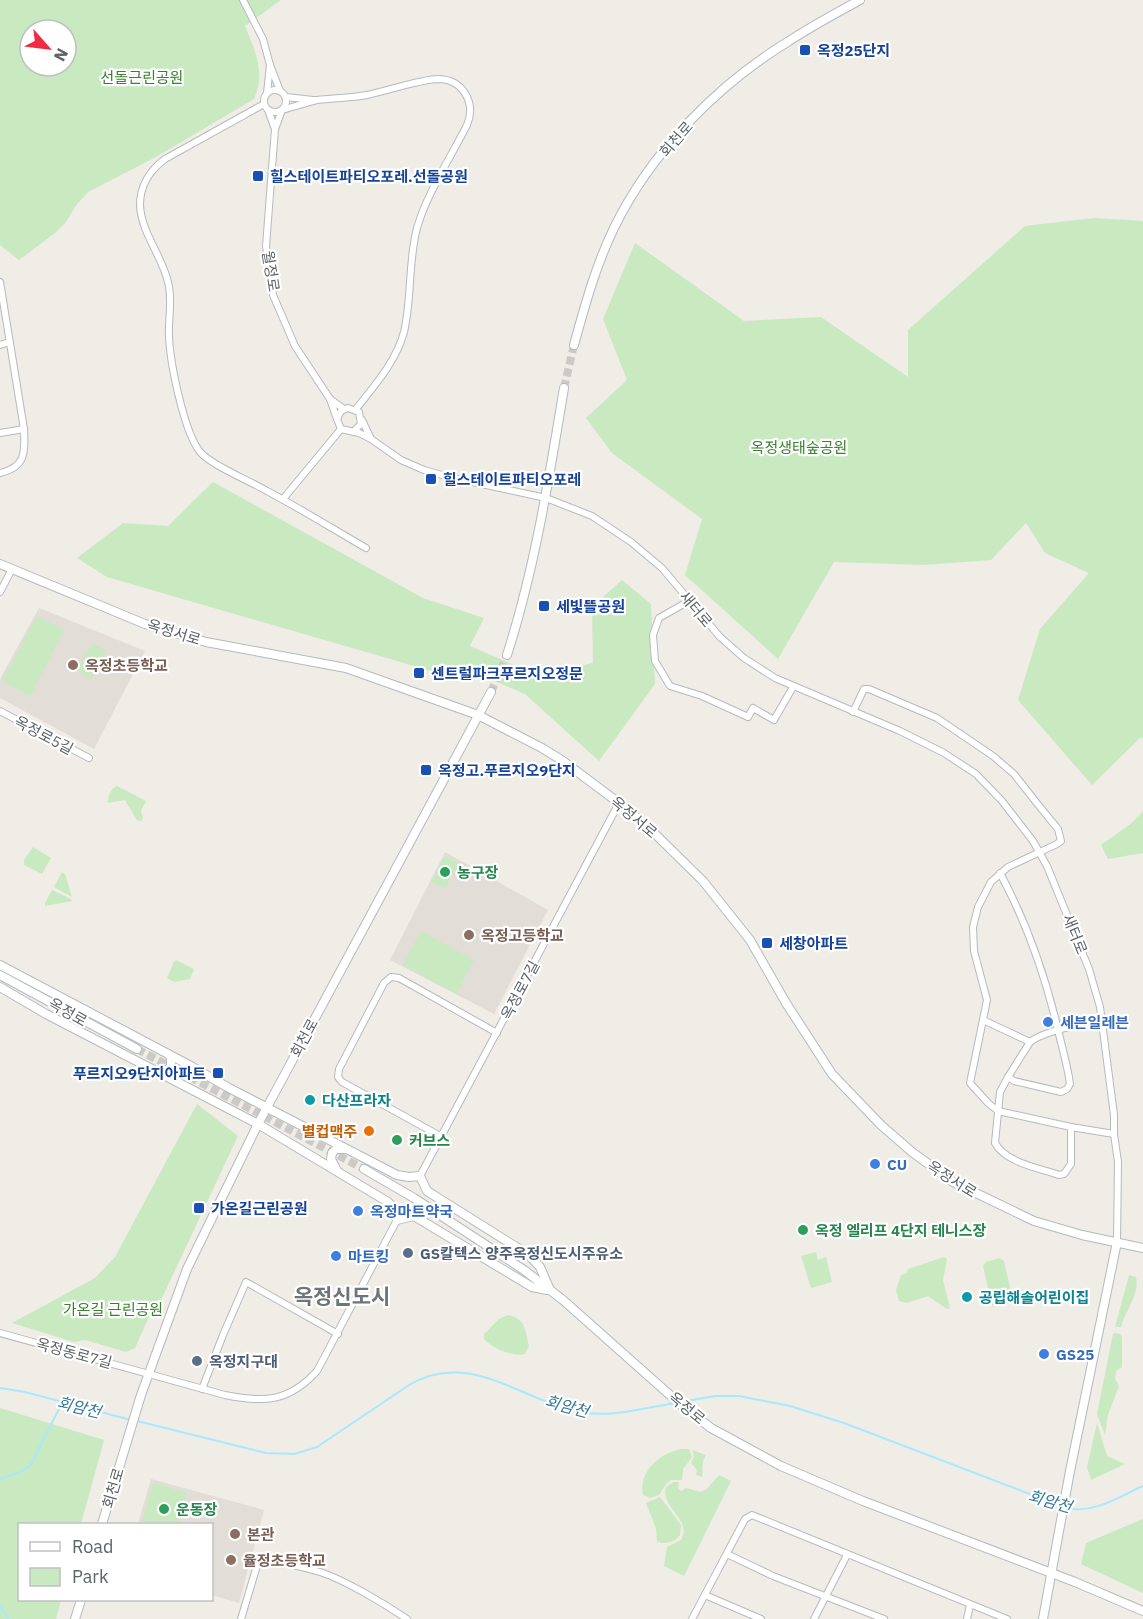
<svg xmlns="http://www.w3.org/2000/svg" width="1143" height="1619" viewBox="0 0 1143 1619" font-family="'IBM Plex Sans','Noto Sans KR',sans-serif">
<rect width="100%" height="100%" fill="#f0ece6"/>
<!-- education -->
<g fill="#e2ddd7">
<polygon points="39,608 145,651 94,749 0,698 0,679"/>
<polygon points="445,852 548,910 494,1014 390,960"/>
<polygon points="151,1479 264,1510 239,1603 212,1595 212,1524 138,1524"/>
</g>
<!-- green -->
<g fill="#c9e9c1" fill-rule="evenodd">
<path d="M0,0H281L245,26C255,51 266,72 254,99L156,157L88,192L77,204L66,222L55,233L19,260L0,245ZM30,30H66V66H30Z"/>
<polygon points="1094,218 1143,221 1143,739 1141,737 1092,785 1018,700 1040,629 1089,573 1045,553 1026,523 991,560 924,565 834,562 778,659 685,575 702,519 612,453 586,418 627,380 603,319 635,243 744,321 821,317 908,377 908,330 1025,226"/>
<polygon points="213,482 423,598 484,618 470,646 537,675 593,663 592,607 622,580 651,604 655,684 599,761 525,694 457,665 452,677 107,577 77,558 123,523 168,526"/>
<polygon points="37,616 64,630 30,696 2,681"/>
<polygon points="92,643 106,651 91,679 77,671"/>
<path d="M117,786L146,801L141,811L143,818L141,821L137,820L125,800L108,803C107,798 111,788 117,786Z"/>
<polygon points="1143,811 1143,853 1108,859 1101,845 1133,822"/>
<polygon points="33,847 51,858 42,874 24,865 24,860"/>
<polygon points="445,856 459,863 445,888 431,882"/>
<polygon points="62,872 65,874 72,897 54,887"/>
<polygon points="52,890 71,899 72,901 45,906 45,903"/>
<polygon points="421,931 474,960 456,994 403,965"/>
<polygon points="176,960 194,969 190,979 174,982 167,978 174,962"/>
<polygon points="197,1104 238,1136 162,1298 152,1310 135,1348 126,1352 85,1340 74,1342 12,1323 95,1278 115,1257"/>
<polygon points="816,1252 818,1260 826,1257 832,1282 811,1288 801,1256"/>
<polygon points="944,1257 947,1259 943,1280 950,1308 947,1309 928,1296 907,1303 899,1301 896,1290 901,1275 907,1273 908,1269"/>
<polygon points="999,1258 1004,1261 1012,1297 1010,1303 996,1307 992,1306 983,1266 986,1262"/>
<path d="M1129,1275L1136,1277C1140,1294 1125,1311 1121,1327H1115Z"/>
<path d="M508,1315C526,1319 525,1330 529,1346L525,1354C513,1357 492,1348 484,1339V1334L499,1319Z"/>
<polygon points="1115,1333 1120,1334 1122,1337 1122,1367 1116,1371 1115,1379 1119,1386 1108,1415 1105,1435 1097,1414 1113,1334"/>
<polygon points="0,1408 104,1440 81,1524 20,1524 20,1600 61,1600 56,1619 0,1619"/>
<polygon points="1097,1423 1107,1456 1125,1464 1091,1480 1087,1467"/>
<path d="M681,1449H689L692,1457L683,1469L682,1480H671L666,1484L659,1495L650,1498L643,1495C638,1471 661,1453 681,1449Z"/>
<polygon points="692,1450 706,1455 703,1461 702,1477 696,1475 697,1470 691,1463 694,1457"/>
<path d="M719,1475L731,1481L684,1576L664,1566L667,1547L681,1540C693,1518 660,1509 666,1487L674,1482H679L678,1488L681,1491L686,1488L701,1492L707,1489Z"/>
<polygon points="153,1483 187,1493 178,1524 141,1524"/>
<path d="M660,1497L681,1525L680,1535C673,1543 666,1544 657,1542L656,1528L646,1503Z"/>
<polygon points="1143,1519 1143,1593 1081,1564 1086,1543"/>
</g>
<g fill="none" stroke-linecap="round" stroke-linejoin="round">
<!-- stream -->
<g stroke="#a7e9ff" stroke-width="2">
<polyline points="0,1388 25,1392 131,1420"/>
<polyline points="681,1402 715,1396 739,1396 790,1406 844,1423 1061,1506"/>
<path d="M137,1421L266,1453L294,1454L317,1447L409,1385C469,1349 521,1400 579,1412C610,1418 645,1408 675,1403"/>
<polyline points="0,1479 20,1472 30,1466 62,1403"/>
<path d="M1066,1508C1095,1514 1118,1497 1143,1486"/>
<polyline points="0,1606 8,1619"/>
</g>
<!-- secondary-tunnel -->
<g stroke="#cbcac6" stroke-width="8" stroke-dasharray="8 4" stroke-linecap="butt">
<polyline points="564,388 574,345"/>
<polyline points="491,692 507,655"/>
<polyline points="137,1049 364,1169"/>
</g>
<defs>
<g id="street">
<polyline points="243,0 263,39 270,65"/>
<circle cx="275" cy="101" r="11"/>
<polyline points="267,93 270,65 280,91"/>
<polyline points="286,97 313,100"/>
<path d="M264,104L165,159C150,170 140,186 140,205C141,232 162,256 168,282C173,301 168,317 169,336C170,362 184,434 201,453C213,466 250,481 267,491C301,509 333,529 366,548"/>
<path d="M268,110L275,129L282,110C293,107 305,103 317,100C334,98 351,98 367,95C387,91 421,79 439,79C464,80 476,104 467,125C451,157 427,193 417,228C408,262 412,298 404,332C396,362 374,386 356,409"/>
<polyline points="275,129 266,246 273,295 295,346 330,399"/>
<path d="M0,282L24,429C25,453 26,467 0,473"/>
<polyline points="0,345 10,342"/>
<polyline points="337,419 330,399 344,409"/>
<polyline points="353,432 361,424 359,412 348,408 341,411 337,419 341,429 359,433 371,439 362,420"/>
<polyline points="0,433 24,429"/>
<polyline points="371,439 401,460 424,470 449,477 546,498 592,516 631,542 662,568 720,637 744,658 775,678 900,731 944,753 976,774 1002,801 1033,841 1047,866 1089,969 1100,1007 1114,1115 1114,1134 1118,1162 1117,1242"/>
<polyline points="283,499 341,429"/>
<polyline points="0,592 12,569"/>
<polyline points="689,601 659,618 653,635 655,661 670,686 702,696 748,717 753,708 774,720 793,687"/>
<polyline points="0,711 89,758"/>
<polyline points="853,712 864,689 869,689 937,718 993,756 1014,774 1040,807 1058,829 1061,841 1057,844 1008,867 991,882 978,907 973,927 974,951 987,1000 970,1083 988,1103 998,1111 1071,1127 1114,1134"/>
<path d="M1000,873C1028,925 1046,978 1059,1034C1063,1051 1068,1068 1070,1084L1067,1089L1061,1092L1014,1081L1008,1077L1030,1042C1043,1031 1084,1024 1102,1018"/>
<polyline points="983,1020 1030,1042"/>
<path d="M1008,1077L1000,1092L995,1143C1006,1163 1039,1168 1059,1175L1064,1174L1071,1164V1127"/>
<polyline points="442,1137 342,1082 338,1077 339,1069 384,983 391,977 399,978 497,1033"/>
<polyline points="420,1176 619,803"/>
<path d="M0,1333L225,1395C264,1403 289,1402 317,1371L397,1220"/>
<polyline points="202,1389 223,1335 246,1282 338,1334"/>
<polyline points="727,1554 773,1576 884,1619"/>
<polyline points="705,1595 761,1619"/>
<path d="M241,1619L259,1559C280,1562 300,1566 320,1572C345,1580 385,1604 407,1619"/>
<polyline points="692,1619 745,1519 752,1515 1007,1619"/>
<polyline points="814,1619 847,1555"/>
<polyline points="967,1619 970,1605"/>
</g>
<g id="secondary">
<path d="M574,345C585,305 596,265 614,228C651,152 717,85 789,41C812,26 836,13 860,0"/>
<polyline points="0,564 145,624 206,642 346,668 478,715 542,748 563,761 619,803 647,826 703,881 750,940 786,1003 832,1074 881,1125 912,1152 953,1182 1034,1221 1082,1235 1143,1248"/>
<path d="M507,655C535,568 549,478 564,388"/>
<polyline points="0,965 189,1065 229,1088 397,1175 409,1177 420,1176 427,1191 529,1255 540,1267 550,1290"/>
<polyline points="0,975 137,1049"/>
<polyline points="0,987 46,1014 258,1124 388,1202 393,1207 397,1220 414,1216 532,1287 547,1290"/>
<polyline points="159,1073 167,1071 171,1066 171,1057 168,1054"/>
<polyline points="364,1169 414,1198 524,1270 563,1300 680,1404 711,1428 781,1466 863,1501 1075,1582 1143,1611"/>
<polyline points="337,1171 331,1159 332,1153 336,1149 345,1149"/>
<polyline points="102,1524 141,1395 187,1269 258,1124 491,692"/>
<polyline points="75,1619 81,1600"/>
<polyline points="1043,1619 1070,1471 1117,1242"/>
</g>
</defs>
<!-- street casing -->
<use href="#street" stroke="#b6babd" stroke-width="8"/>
<!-- secondary casing -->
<use href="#secondary" stroke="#b4babe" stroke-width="10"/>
<!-- street -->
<use href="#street" stroke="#fff" stroke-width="6"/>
<!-- secondary -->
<use href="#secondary" stroke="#fff" stroke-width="8"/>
</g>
<!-- markers -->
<g fill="#1a4fb4" stroke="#fff" stroke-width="2">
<rect x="799" y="44" width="12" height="12" rx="3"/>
<rect x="252" y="170" width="12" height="12" rx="3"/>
<rect x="425" y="473" width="12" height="12" rx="3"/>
<rect x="538" y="600" width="12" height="12" rx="3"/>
<rect x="413" y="667" width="12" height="12" rx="3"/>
<rect x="420" y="764" width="12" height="12" rx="3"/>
<rect x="761" y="937" width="12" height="12" rx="3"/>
<rect x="212" y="1067" width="12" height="12" rx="3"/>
<rect x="193" y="1202" width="12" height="12" rx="3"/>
</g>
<g fill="#8d6e63" stroke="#fff" stroke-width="2">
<circle cx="73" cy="665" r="6"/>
<circle cx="469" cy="935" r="6"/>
<circle cx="235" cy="1534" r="6"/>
<circle cx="231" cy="1560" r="6"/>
</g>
<g fill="#2e9e5b" stroke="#fff" stroke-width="2">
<circle cx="445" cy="872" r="6"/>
<circle cx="397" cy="1140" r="6"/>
<circle cx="803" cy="1230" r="6"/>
<circle cx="164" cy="1509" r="6"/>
</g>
<g fill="#3f7fe0" stroke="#fff" stroke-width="2">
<circle cx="1048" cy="1022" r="6"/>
<circle cx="875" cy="1164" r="6"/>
<circle cx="358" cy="1211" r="6"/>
<circle cx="336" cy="1256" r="6"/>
<circle cx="1044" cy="1354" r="6"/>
</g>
<g fill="#0f9aa8" stroke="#fff" stroke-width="2">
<circle cx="310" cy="1100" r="6"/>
<circle cx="967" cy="1297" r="6"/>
</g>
<circle fill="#e8710a" stroke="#fff" stroke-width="2" cx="369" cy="1131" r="6"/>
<g fill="#5c6f8a" stroke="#fff" stroke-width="2">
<circle cx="408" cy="1253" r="6"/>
<circle cx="197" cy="1361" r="6"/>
</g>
<g text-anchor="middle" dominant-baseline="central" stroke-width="4.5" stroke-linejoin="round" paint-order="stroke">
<!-- transit labels -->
<g font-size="15" font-weight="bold" fill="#164399" stroke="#fff" text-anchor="start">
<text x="817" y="50">옥정25단지</text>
<text x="270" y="176">힐스테이트파티오포레.선돌공원</text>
<text x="443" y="479">힐스테이트파티오포레</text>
<text x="556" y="606">세빛뜰공원</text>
<text x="431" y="673">센트럴파크푸르지오정문</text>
<text x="438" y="770">옥정고.푸르지오9단지</text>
<text x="779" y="943">세창아파트</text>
<text x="206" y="1073" text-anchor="end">푸르지오9단지아파트</text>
<text x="211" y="1208">가온길근린공원</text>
</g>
<!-- park labels -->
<g font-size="15" fill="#3c8230" stroke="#fff">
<text x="142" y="77">선돌근린공원</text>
<text x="799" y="447">옥정생태숲공원</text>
<text x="113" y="1309">가온길 근린공원</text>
</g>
<!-- street labels -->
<g font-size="15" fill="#5d6367" stroke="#fff">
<text transform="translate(676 139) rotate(-49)">회천로</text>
<text transform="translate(271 271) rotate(81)">월정로</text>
<text transform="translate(696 609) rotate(50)">새터로</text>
<text transform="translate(174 632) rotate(17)">옥정서로</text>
<text transform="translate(44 735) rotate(28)">옥정로5길</text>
<text transform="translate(634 817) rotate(40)">옥정서로</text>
<text transform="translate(1075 934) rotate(68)">새터로</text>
<text transform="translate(520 990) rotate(-62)">옥정로7길</text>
<text transform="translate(68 1012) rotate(29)">옥정로</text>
<text transform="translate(304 1038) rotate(-62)">회천로</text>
<text transform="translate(952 1179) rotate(32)">옥정서로</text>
<text transform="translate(74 1353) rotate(15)">옥정동로7길</text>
<text transform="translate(687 1408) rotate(39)">옥정로</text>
<text transform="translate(113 1488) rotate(-74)">회천로</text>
</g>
<!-- education labels -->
<g font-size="15" font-weight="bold" fill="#785e54" stroke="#fff" text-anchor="start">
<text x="85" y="665">옥정초등학교</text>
<text x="481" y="935">옥정고등학교</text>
<text x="247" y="1534">본관</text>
<text x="243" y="1560">율정초등학교</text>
</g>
<!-- leisure labels -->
<g font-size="15" font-weight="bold" fill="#27864d" stroke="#fff" text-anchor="start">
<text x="457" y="872">농구장</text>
<text x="409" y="1140">커브스</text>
<text x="815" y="1230">옥정 엘리프 4단지 테니스장</text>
<text x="176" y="1509">운동장</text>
</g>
<!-- shop labels -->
<g font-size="15" font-weight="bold" fill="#366cbe" stroke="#fff" text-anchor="start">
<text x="1060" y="1022">세븐일레븐</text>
<text x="887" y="1164">CU</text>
<text x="370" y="1211">옥정마트약국</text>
<text x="348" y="1256">마트킹</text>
<text x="1056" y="1354">GS25</text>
</g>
<!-- culture labels -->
<g font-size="15" font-weight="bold" fill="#0d838f" stroke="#fff" text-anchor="start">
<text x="322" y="1100">다산프라자</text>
<text x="979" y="1297">공립해솔어린이집</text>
</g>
<!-- food labels -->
<g font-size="15" font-weight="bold" fill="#c56008" stroke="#fff" text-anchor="end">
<text x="357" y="1131">별컵맥주</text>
</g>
<!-- service labels -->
<g font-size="15" font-weight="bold" fill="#4e5e75" stroke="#fff" text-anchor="start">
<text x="420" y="1253">GS칼텍스 양주옥정신도시주유소</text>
<text x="209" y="1361">옥정지구대</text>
</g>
<!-- water labels -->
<g font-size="16" font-style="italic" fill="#367a9b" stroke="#fff">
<text transform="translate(567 1406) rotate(15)">회암천</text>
<text transform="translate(79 1407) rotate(14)">회암천</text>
<text transform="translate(1050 1501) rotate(16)">회암천</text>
</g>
<!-- district labels -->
<g font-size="21" font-weight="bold" fill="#6e7579" stroke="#fff">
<text x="342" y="1296">옥정신도시</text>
</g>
</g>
<!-- legend -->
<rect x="18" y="1523" width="195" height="78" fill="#ffffff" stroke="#bec1c2" stroke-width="1.5"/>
<rect x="30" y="1542" width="30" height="9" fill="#ffffff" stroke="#bec1c2" stroke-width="1.5"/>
<text x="72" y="1553" font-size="18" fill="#5d6367">Road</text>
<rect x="30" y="1568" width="30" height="18" fill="#c9e9c1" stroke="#bec1c2" stroke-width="1.5"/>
<text x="72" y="1583" font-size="18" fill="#5d6367">Park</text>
<!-- north arrow -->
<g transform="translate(48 48) rotate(118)"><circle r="28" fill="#ffffff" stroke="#bec1c2" stroke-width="1.5"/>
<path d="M0-4.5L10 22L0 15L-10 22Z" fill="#f12b41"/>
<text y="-9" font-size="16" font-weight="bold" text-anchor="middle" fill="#5d6367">N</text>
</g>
</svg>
